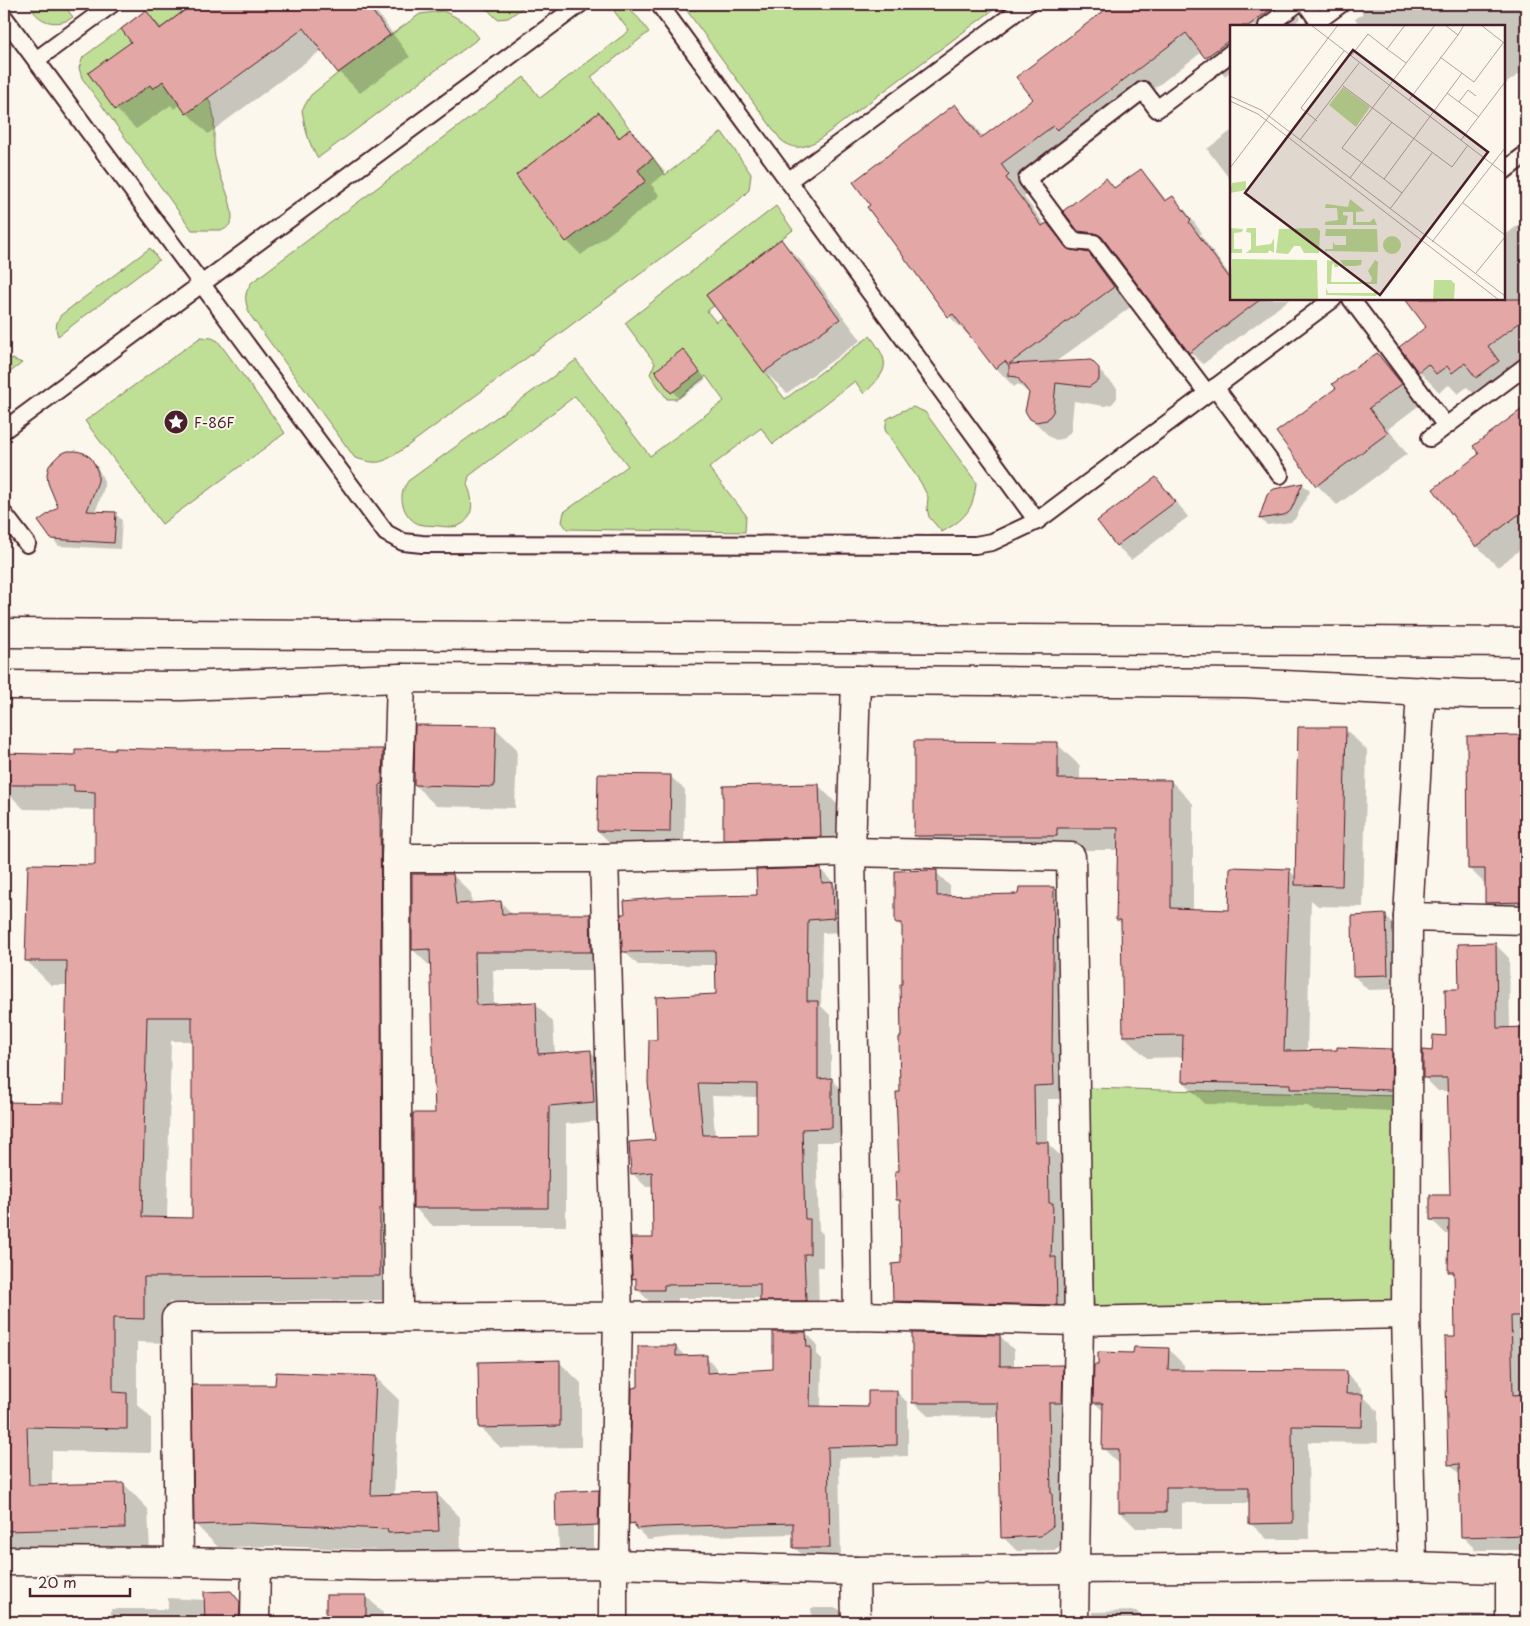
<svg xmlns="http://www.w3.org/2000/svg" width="1530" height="1626" viewBox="0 0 1530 1626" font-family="'Playpen Sans',sans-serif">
<rect width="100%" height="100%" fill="#fbf7ec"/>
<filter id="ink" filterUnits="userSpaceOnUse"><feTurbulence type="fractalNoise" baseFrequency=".02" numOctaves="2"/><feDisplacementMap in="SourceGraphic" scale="10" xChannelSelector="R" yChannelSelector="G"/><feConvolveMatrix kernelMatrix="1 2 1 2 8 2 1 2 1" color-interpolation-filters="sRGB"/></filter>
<g filter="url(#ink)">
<!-- green -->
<g fill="#bfde96" stroke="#847e60">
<path d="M30,4H63L73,17C58,28 36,23 30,4Z"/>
<path d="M155,4H193L136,46L143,55L152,88L163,81L186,114L208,98C220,121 210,138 216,162C221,181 232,199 232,218C231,223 228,228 223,230H192L82,78L79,68L83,57Z"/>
<polygon points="482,4 528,4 508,18 497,19"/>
<path d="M682,4H1001L817,141C802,148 795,151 781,140Z"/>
<path d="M619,7C635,10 640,20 649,32L591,77L630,129L619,138L599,112L516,175L566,241L646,181L638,170L653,158L665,175L722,132L751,174L749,190L735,204L402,450C380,464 380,465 355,458L250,315C245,301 243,296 251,283L524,77L540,98L629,31L614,11Z"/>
<path d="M443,11C459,18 469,24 479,38L318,158C308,143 305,128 302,110L311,95L338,73L420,14Z"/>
<path d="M776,206L793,230L706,295L714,306L707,311L716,322L723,317L785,399L870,336C891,364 889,369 864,394L855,381L773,444L761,428L709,468L746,515L745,532L567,529L562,522L564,512L628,466L575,396L469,476L467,485C473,496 475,516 462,524C456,528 446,527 439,526C433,525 425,526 419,524C407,520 399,503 403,491C404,488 406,484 408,481L576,360L650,456L724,401L706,376L677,399H667L650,374L655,363L625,323Z"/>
<path d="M150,248L159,260L58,336C55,328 56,322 61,315Z"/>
<polygon points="201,337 212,338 218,341 285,433 162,524 85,421"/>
<polygon points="10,358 22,363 4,377 4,359"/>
<path d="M913,407L925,412L976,482C974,510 965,519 942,532L929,517L927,508L928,497L921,483L885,430L887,419L902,411Z"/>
<polygon points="1087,1088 1398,1096 1399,1306 1094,1306"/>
</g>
<!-- shadow -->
<g fill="#0003" fill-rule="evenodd">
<polygon points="196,4 385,4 376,11 410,57 360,93 339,72 322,50 208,134 187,113 181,104 174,109 171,105 136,129 116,109 133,42 146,12 162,28"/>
<polygon points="1114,4 1291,4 1301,18 1291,26 1231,26 1231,71 1225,76 1202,52 1076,148 1072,144 1019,184 1027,194 1024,197 1045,225 1047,224 1072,251 1088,254 1107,273 1132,306 1054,363 1090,361 1117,388 1117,398 1112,404 1104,406 1074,401 1071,431 1065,438 1056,440 1050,437 1031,418 1030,394 1018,384 1014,387 996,368 969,333 968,335 949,316 955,106 973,124 984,138 1035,99 1018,77"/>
<polygon points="1355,4 1526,4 1526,69 1504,85 1504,26 1361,26 1355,19 1363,14"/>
<polygon points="599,113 621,138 630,131 644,145 666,173 651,184 660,196 581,255 567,241"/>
<polygon points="1231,131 1231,181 1207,149"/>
<polygon points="1141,171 1153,183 1167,201 1172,197 1185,210 1202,233 1200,234 1231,277 1231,299 1290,299 1203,364 1190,352 1110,245 1092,243 1079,231 1106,180 1115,189"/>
<polygon points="1526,219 1526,354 1508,367 1519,382 1498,398 1485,384 1473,393 1467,387 1458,394 1449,385 1439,392 1419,371 1428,327 1411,305 1420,299 1504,299 1504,236"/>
<polygon points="781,240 802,262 861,340 787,393 765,372 708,295"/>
<polygon points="683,351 706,379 679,399 656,371"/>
<polygon points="1377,354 1403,381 1421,404 1388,429 1407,454 1337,505 1317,485 1277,432 1337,388"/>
<polygon points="1526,408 1526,545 1498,567 1477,546 1481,454 1475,446"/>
<polygon points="90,459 97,466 104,481 104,488 95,513 115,514 122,520 120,549 59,546 52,538 59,507"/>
<polygon points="1155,478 1170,493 1188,517 1131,560 1117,546 1099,521"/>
<polygon points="1303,485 1310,491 1295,519 1291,522 1267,525 1260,519 1268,496 1274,490"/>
<polygon points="495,728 517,749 515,808 436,806 415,785"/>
<polygon points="1345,729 1367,750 1363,907 1318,906 1311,900 1307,1052 1391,1050 1414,1073 1413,1112 1349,1109 1349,1111 1314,1111 1308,1106 1205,1104 1183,1081 1183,1057 1147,1058 1124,1036 1122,924 1117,919 1119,850 1079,850 937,858 915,835 1057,744 1080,766 1080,780 1171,781 1193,804 1193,910 1230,911 1289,870 1296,877"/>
<polygon points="1526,736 1526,922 1506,922 1486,902 1486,885 1470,869 1468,738"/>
<path d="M383,750L408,775L405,1300L169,1302L168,1343L137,1342V1404L151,1418V1453L52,1451V1486L124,1484L148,1509L150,1552L18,1556L4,1541V1104H65L68,985H51L26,960L97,867V812L94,810L24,809L4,789V755L76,756L182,751ZM171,1041H193L194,1219H167Z"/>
<polygon points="670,776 685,790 684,846 612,845 598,831"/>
<polygon points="819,786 840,807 842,858 746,860 725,839"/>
<path d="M821,870L847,897L848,932L822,933L821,1006L831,1016V1079L846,1094V1142H816L819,1230L823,1234V1267H818L819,1314H775L761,1300V1298H678V1303L652,1304L638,1290V1282L634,1278L655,1240L654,1187H646L632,1173L657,1141L658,1041L718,995L717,965H638L624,951ZM712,1096L758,1097V1135L715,1136Z"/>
<polygon points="936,872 950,886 950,897 1020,895 1054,888 1068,902 1068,1099 1048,1099 1048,1144 1062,1157 1062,1215 1066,1218 1070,1318 909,1315 895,1301 903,1265 901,1204 897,1199 900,1172 903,929 897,922"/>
<polygon points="453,875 471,893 472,904 501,902 513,915 590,915 608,933 609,970 493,970 494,1005 535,1003 553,1022 555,1054 591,1052 609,1070 612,1120 566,1124 566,1226 433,1226 414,1207 436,1115 432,968 413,950"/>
<polygon points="1386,916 1400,930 1402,989 1368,990 1354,976"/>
<polygon points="1495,944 1509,958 1510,1029 1526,1028 1526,1550 1476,1550 1462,1536 1460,1475 1450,1464 1456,1338 1456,1277 1450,1271 1450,1234 1446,1234 1432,1220 1451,1196 1448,1091 1438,1091 1424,1077 1434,1052 1448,1037 1461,990"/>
<polygon points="806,1333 817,1344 817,1354 822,1359 821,1408 869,1408 897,1392 908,1403 908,1456 839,1458 841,1559 806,1559 795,1548 795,1534 671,1537 648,1540 631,1523 640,1388 676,1347 686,1357 706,1357 717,1368 717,1373 774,1370"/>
<polygon points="1000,1336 1014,1350 1014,1367 1062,1366 1076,1381 1076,1417 1063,1417 1064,1507 1067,1540 1055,1550 1017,1551 1003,1537 999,1417 928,1416 913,1402"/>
<polygon points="1168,1349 1184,1365 1184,1371 1346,1373 1362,1389 1362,1395 1378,1411 1378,1443 1308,1442 1309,1539 1267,1539 1250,1523 1250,1503 1182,1503 1182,1528 1136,1528 1120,1512 1120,1465 1103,1448 1104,1412 1095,1403 1135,1355"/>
<polygon points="559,1362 581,1383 581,1447 501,1448 480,1427"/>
<polygon points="376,1378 399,1400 394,1496 437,1494 460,1517 461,1554 412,1555 407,1551 272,1546 218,1547 195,1524 276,1386"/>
<polygon points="556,1493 594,1506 594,1562 573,1563 559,1548"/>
<polygon points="230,1592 248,1610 257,1622 111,1622 111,1609 168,1609 168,1598 205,1600"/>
<polygon points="366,1596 383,1613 383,1622 327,1622 327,1597"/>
<polygon points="811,1608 837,1608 852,1622 785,1622 785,1617 812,1617"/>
<polygon points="1136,1611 1147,1622 1092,1622 1092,1612"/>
<polygon points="1432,1614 1494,1614 1502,1622 1432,1622"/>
</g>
<!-- building -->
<g fill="#e3a8a5" stroke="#4a1f2b" fill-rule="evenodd">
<polygon points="193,4 367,4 390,35 338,73 304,28 186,114 163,81 153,89 150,85 115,110 88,73 131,42 121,29 146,10 160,29"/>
<polygon points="1113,4 1278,4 1248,26 1231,26 1231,39 1205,58 1186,33 1057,130 1053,126 1001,164 1009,175 1006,178 1042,226 1047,223 1068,249 1089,253 1114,287 1009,364 1091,360 1099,368 1099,380 1089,387 1056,383 1053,412 1047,420 1036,422 1030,419 1025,411 1029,393 1017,377 1009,376 1009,366 1005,361 995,369 953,314 948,317 867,207 870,205 853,182 955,104 981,138 1033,99 1016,77"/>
<polygon points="599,112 619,138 630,129 653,158 638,170 646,181 566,242 516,175"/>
<polygon points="1141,169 1165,201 1173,196 1191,220 1189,222 1231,280 1231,299 1261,299 1189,353 1102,237 1095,233 1078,231 1063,211 1106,178 1114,188"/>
<polygon points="781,239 840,319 764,372 706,295"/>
<polygon points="1405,299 1526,299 1526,318 1488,346 1499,361 1476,378 1465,363 1452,373 1447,366 1436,374 1428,364 1418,372 1399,347 1426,327"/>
<polygon points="683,349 700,372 671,393 655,371"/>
<polygon points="1377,353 1402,384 1369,408 1388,433 1316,486 1276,432 1336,388 1332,384"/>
<polygon points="1526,406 1526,509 1476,547 1433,489 1479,454 1473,446"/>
<polygon points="68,451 76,451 84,453 91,458 95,465 98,473 98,481 87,511 116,512 114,543 51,539 38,521 58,507 48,483 47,474 49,466 54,460 60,454"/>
<polygon points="1156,477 1175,502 1116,546 1097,521"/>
<polygon points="1303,483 1291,510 1288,513 1284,515 1259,519 1267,495 1270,492 1274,489"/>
<polygon points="415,725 496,726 494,787 414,785"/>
<polygon points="1298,727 1346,727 1342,886 1295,885"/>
<polygon points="1526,735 1526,902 1485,903 1485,869 1468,869 1467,736"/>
<polygon points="914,741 1058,742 1058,779 1171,780 1171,908 1229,910 1230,867 1290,869 1284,1051 1337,1050 1337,1047 1392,1049 1391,1090 1327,1088 1327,1089 1290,1089 1290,1084 1182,1082 1183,1035 1123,1036 1121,920 1116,920 1118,828 1057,828 1057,836 914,836"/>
<path d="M115,748L182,750L383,749L382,784H380L382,1208H380V1276L144,1277V1319L113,1318V1392L127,1393V1429L27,1427L29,1485L124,1483L125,1528L4,1531V1102L64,1103L67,961H25L28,864L95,865V792L74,791V785H4V753L75,755V749L115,750ZM147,1017H192V1218L142,1217Z"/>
<polygon points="598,774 671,775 670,832 597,831"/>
<polygon points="819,784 821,837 723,839 723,786"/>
<path d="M821,868L822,883L833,882L834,918L808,920L807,1001H818V1079L832,1078V1128L802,1129L805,1219H810V1254H804L806,1301H760V1284L664,1285V1290H636V1278L632,1279L631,1238H653L652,1172L631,1174L629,1142L655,1140L648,1083L649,1040H657L656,997L716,994L715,951L622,952L621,914H625L624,901L668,897L757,895L756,870ZM698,1083L757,1084V1134L703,1135Z"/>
<polygon points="937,870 937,896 1018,894 1019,887 1054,887 1052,1053 1053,1053 1054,1085 1034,1086 1035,1142 1048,1142 1049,1203 1053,1203 1051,1257 1056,1257 1057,1305 893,1301 892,1264 901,1263 900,1200 896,1200 895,1171 899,1171 896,1092 900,1092 899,1037 901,1037 900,984 902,984 902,923 895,923 895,871"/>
<polygon points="412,874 453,874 456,904 501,901 502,914 590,914 591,952 475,952 476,1005 536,1002 538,1054 591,1050 594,1102 549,1106 548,1208 413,1208 413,1113 435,1113 430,949 412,950"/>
<polygon points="1386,914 1388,975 1353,976 1352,916"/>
<polygon points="1496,943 1497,1028 1526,1027 1526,1316 1511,1316 1513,1395 1526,1394 1526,1535 1461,1537 1459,1464 1448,1465 1445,1337 1455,1337 1454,1272 1448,1272 1449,1220 1430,1220 1430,1195 1450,1195 1447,1078 1423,1078 1423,1050 1432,1051 1433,1035 1446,1036 1445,989 1459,989 1458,944"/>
<polygon points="773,1332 806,1332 807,1347 811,1347 810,1406 868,1407 868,1391 897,1391 897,1445 828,1447 830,1548 793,1548 793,1523 659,1527 636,1529 635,1523 629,1524 632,1388 638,1387 638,1346 676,1346 676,1356 707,1355 707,1373 773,1369"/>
<polygon points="912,1333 1000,1335 1000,1366 1063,1365 1062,1403 1049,1403 1051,1493 1052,1493 1053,1526 1040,1536 1001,1538 998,1403 912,1403"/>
<polygon points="1134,1347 1169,1348 1168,1370 1347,1371 1346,1394 1363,1394 1362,1427 1292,1426 1293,1523 1249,1524 1249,1487 1166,1487 1166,1512 1119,1512 1119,1449 1102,1449 1103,1403 1093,1403 1094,1365 1098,1365 1098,1352 1133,1353"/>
<polygon points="560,1360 560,1426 479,1428 478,1362"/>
<polygon points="276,1372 376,1376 371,1495 437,1493 439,1531 388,1533 387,1529 248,1523 194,1525 192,1385 275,1385"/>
<polygon points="599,1490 598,1525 556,1527 555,1492"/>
<polygon points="231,1591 240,1602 239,1622 205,1622 204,1592"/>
<rect x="326" y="1595" width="40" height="27"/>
</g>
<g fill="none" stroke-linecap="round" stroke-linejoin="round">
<defs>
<g id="lane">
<polyline points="659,4 1037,521 1333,299"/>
<polyline points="1306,4 1318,21 1341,4"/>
<polyline points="4,17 386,533 403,542 422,544 975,545 992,542 1037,521"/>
<polyline points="1267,26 1297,4"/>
<polyline points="36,60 112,4"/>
<polyline points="1504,171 1526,154"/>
<polyline points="788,181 1027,4"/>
<polyline points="1351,299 1446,426 1526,366"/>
<polyline points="1215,387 1280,475"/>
<polyline points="1207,393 1094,243 1073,241 1027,179 1143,90 1157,109 1231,53"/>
<polyline points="4,430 580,4"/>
<polyline points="1430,438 1446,426"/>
<polyline points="4,514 27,544"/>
</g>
<g id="street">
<polyline points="856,680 851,852 858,1316"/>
<polyline points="396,858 604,858"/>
<polyline points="1408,917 1526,920"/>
<polyline points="398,1316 396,858 401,678"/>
<polyline points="179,1562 176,1318 858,1316 1079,1321 1406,1314"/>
<polyline points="1412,1566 1406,1314 1408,917 1421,691"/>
<polyline points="855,1571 856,1622"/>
<polyline points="255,1622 256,1563"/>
<polyline points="613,1622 613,1564 618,1316 604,858 851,852 1071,857 1079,1321 1074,1622"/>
<polyline points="1510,1622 1510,1569"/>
</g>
<g id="secondary">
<polyline points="4,633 1526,642"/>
<polyline points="4,685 181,686 401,678 856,680 1245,683 1469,694 1526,694"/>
<polyline points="4,1561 179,1562 376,1566 613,1564 855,1571 1412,1566 1526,1570"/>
</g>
</defs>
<!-- lane casing -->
<use href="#lane" stroke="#4a1f2b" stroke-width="20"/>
<!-- street casing -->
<use href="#street" stroke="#4a1f2b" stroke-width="31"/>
<!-- secondary casing -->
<use href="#secondary" stroke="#4a1f2b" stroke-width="31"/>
<!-- lane -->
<use href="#lane" stroke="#fbf7ec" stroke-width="16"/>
<!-- street -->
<use href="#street" stroke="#fbf7ec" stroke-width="28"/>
<!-- secondary -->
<use href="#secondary" stroke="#fbf7ec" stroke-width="28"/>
</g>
</g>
<!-- icons -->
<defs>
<symbol id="sight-disc" viewBox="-11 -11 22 22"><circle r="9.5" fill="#4a1f2b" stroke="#fbf7ec"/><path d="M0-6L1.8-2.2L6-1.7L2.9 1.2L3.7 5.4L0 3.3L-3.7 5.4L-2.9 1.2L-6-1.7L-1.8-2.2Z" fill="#fff"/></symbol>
</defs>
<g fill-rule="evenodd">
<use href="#sight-disc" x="162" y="408" width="28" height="28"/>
</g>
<g text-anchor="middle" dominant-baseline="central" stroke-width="4" stroke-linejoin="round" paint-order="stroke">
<!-- poi labels -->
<g font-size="14" fill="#4a1f2b" stroke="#fbf7ec" text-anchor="start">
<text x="194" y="422">F-86F</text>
</g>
</g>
<!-- overview -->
<g transform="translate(1230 25)">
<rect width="275" height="275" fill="#fbf7ec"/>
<path d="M113,62L140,82L126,102L99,80ZM16,156V165L0,168L2,158ZM120,174L135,186L126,187V197H140L144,193L147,200H123V187H113V190L118,191L116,200H95V197L108,195L107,183H95L96,179L118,182ZM0,203L13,204L12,207L4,208V224H12V228H0ZM17,203H26V221L41,219L44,213V228L39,225L38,228H16L21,224V208L16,207ZM87,203L90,206L89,228H74L70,221H64L58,229L46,228L49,204ZM96,204H147L148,227L97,226L96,228L95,224H103V217L105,220H116V211H95ZM153 220a9 9 0 1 1 18 0a9 9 0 1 1-18 0ZM2,234L87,235L88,275H0ZM97,235L108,237V242H104V238L102,240L101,257H141L142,253L138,246L145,235L148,237L147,259H97ZM110,235H132L131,240L125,241H114ZM204,255H221L225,259L224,274L203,275ZM96,263L98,268H144L145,264L148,267L146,271L96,270Z" fill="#bfde96"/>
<path fill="none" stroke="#b4a19f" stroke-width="1" d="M81,0L275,149M205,0L112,123L154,154L232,48M215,0L228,10L234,0M251,0L274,18M157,24L176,38M121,31L138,9L157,24L175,0M210,32L244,57L273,18M113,61L222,142L238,120M217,68L249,92M0,71L31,85L275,271M179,75L228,10M0,76L28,89L269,275M229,77L238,65L246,71M87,96L71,83L114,26M70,115L129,38M231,115L275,57M0,143L108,0M120,153L162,97M154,154L172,168M233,178L275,210M160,184L202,128M202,217L275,123M246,248L275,212"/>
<path fill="#4a1f2b" fill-opacity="0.15" stroke="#4a1f2b" stroke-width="2.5" d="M123,25L258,127L150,270L15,168Z"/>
<rect width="275" height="275" fill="none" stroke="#4a1f2b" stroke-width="2.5"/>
</g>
<!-- margin -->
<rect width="1530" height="1626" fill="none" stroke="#fbf7ec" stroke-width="20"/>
<rect x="10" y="10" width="1510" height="1606" fill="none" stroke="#4a1f2b" stroke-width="2" filter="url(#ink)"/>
<!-- scale -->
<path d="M30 1588v8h100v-8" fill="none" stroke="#4a1f2b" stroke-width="2.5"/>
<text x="38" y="1588" font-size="15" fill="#4a1f2b" stroke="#fbf7ec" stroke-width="4" paint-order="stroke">20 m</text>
</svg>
